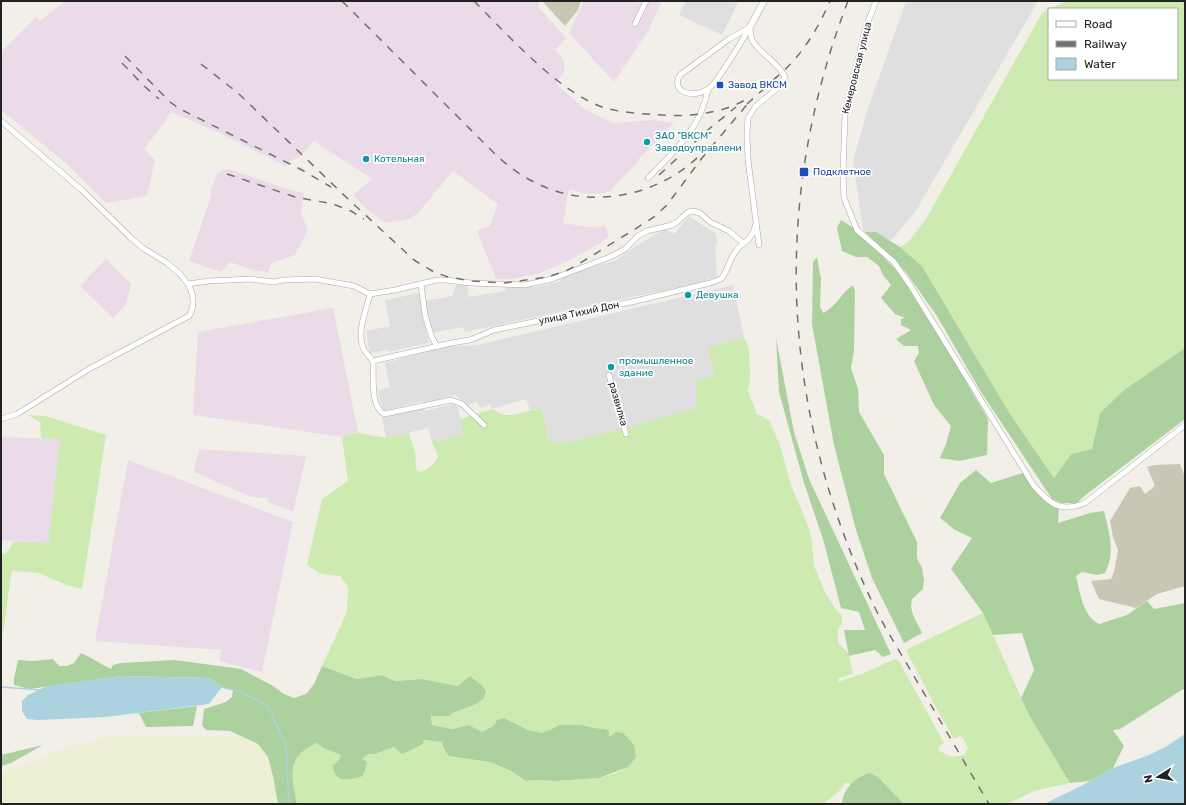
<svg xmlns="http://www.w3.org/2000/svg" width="1186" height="805" viewBox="0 0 1186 805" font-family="Rubik,sans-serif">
<rect width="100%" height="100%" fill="#f2efe9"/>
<!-- residential -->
<g fill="#e0dfdf">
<polygon points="686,1 739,1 722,35 679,15"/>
<polygon points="906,1 1038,1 915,212 893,238 879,245 863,230 853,162 866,114"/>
<polygon points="689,216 716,234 718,244 715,245 717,277 694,284 465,332 463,327 432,333 424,301 452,296 456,285 468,285 468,297 506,291 506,288 532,285 533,288 561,281 561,278 575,271 615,261 634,247 664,229 674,234"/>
<polygon points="733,285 744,338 708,347 715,376 695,381 698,408 569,443 549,442 541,408 530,410 526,399 492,409 490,404 481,408 476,401 467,406 456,395 424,403 423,401 383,411 378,391 390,387 385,363 444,347 477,345"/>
<polygon points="419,293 429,343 388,352 387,350 370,353 366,331 390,326 385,300"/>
<polygon points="454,404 458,407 464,435 432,442 428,428 386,438 382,417 423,408 424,411"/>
</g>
<!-- industrial -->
<g fill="#ebdbe8">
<polygon points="65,1 538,1 540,4 538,7 566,38 555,50 563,59 565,66 563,74 556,84 586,110 613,123 653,120 674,123 638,160 637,163 612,188 612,191 597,194 581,193 569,189 563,223 589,227 605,226 609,235 601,243 570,260 540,273 511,279 496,279 477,231 490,226 498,204 453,171 418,213 409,219 385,223 368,210 353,195 372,179 314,141 299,157 290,161 286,166 224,135 171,112 164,123 144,149 155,160 147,196 106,203 68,165 1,110 1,52 36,17 40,21"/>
<polygon points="584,1 662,1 648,31 614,82 569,33"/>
<polygon points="229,169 284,188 304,193 301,213 308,230 295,255 272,263 268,272 252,270 230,262 221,272 189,261 212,193 210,192 217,174 222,170"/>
<polygon points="106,259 131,284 126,304 113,318 80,286"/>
<polygon points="333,308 358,433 342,437 193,415 198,332"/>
<polygon points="1,437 60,439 48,543 1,540"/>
<polygon points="199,449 306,456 293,512 268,502 268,498 251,497 194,472"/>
<polygon points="128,460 293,522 262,672 219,661 222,650 95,641"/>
</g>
<!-- construction -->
<g fill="#c7c7b4">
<polygon points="542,1 581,1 578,10 565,26"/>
<polygon points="1180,464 1185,477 1185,586 1157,594 1136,608 1099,599 1091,581 1111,579 1114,572 1118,550 1113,537 1110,521 1130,488 1140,486 1145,494 1155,486 1147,467 1155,465"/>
</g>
<!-- farmland -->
<polygon fill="#eef0d5" points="109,736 240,736 258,744 268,757 273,776 278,804 1,804 1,773 13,769 62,749"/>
<!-- grass -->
<g fill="#cdebb0">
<polygon points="1068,1 1185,1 1185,348 1124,390 1100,413 1092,449 1071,454 1054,478 1010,414 922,266 900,247 909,241 926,219 1042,13 1049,9 1049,79 1177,79 1177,9 1049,9"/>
<path d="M744,338L749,348L750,379L748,391L757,414L769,420L780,445L791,485L808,526L812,541L814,566L826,594L835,608L842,616V623L838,629V643L849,654L853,674L839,678L838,682L864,673L895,659L899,661L944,743L938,748L939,751C953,756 946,759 964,755L968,749L963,738L960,736L954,739L934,704L906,650L983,613L1029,715L1070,783L1034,791L1007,804H904L878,777L863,774L851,784L845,783C839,793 832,798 822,804H297C291,776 286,756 317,743L323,748L341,755L338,761L362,759L368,754H375L395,747L423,744L424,740L442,742L444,749L466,758L490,762L499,765L511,771L526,781L537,780L554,781L599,778L616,773L628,767L604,729L594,728L583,725H559L552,729L542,733L528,730L504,718L497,720L493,726L481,732L469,725L452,729L432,725L431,716H449L453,713L474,705L475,681L470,677L458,686L422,679L395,681L382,675L357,679L322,666L347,612L348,587L340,576L321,574L307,565L322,499L348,481L342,437L358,433L386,438L409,433C410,439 414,445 415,452C417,460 413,463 418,472C428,471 434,465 438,456L432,442L464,435L460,419L492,409L503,415H513L541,408L549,442L569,443L697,408L695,381L715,376L708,347Z"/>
<path d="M28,415L45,416L106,435L82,589L67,585L38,573L12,571C7,594 7,618 1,641V555C8,552 11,548 13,541L48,543L60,439L41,438L40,422Z"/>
</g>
<!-- forest -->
<g fill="#add19e">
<polygon points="841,220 857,230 907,281 988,419 987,455 959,461 940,458 946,444 951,426 934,405 914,361 919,353 918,346 904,346 896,339 911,330 901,325 901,319 905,318 895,314 881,298 891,285 883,275 879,266 867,257 856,257 842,251 837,228"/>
<polygon points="865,232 876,232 900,247 922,266 1010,414 1054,478 1071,454 1092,449 1100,413 1124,390 1185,348 1185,419 1083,497 1077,503 1061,503 1052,499 981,392 937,316 905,271"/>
<path d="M817,257L821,279L820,307L823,313C837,306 841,293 853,285L855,291L854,351L851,368L858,389L859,412L884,455V474L917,542V558L922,568L924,580L923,589L912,599L911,607L913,615L922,633L904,643L872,578L856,530L834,445L812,324L813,262Z"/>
<polygon points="776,338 794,432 809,479 891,654 883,657 875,650 849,656 844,630 865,630 859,612 841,608 823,539 804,483 779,392"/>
<path d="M976,470L991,483L1026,472L1034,486L1059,507L1058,523L1090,513L1104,511C1109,533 1116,552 1105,573L1097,575L1082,572L1076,576C1080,593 1083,616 1099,624L1127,615L1147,601L1154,609L1185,603V688L1120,729L1113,730L1124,746L1113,768L1090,781L1070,783L1029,715L1021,698L1034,670L1022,633L993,635L983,613L951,569L972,538L955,530L940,518L960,483Z"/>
<path d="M81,653C91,657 100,664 111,669L113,665L120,663L175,660L241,669L273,686L284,694L294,698L306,694L314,684L322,666L357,679L382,675L395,681L422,679L458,686L470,676C476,682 482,683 486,691L483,699L474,705L453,713L449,716H431L432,725L452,729L469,725L482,732L493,726L497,720L504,718L528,730L542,733L552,729L559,725H583L594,728L604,729L609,731V737L616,732L623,733L634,745L636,757L628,767L599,778L554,781L537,780L526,781L511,771L490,762L449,756L444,749L442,742L424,740L423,744L402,754L394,747L375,754H368L362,759L367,762L365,770L363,776C349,780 334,784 333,765L338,761L341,755L323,748L317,743C286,756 291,776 297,804H278L273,776L268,757L258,744L230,731L206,730L202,725L204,709L226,702L232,697L233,690L222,687L209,678L121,676L30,689L14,685V679L18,660L32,661L53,659L59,666H67L74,663Z"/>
<polygon points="197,706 193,726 146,727 139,713"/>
<polygon points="43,745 11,763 1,766 1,755"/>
<path d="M870,773L878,777L904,804H842C842,790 857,775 870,773Z"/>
</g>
<!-- water -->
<g fill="#aad3df">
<polygon points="121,676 209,678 222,687 209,704 106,717 38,720 27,719 22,711 22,701 28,695 47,686"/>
<polygon points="1185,734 1185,804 1044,804 1083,785 1113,768 1149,755 1167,746"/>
</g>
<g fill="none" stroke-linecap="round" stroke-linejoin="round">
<!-- stream -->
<g stroke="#aad3df" stroke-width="1.5">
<polyline points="1,687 41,690"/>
<polyline points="221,687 242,692 268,706 286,746 289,804"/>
</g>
<defs>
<g id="minor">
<path d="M876,1L865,30L845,114L843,174L844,198L857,230L894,262L910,285L1034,486C1051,504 1059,513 1085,503L1185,425"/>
<polyline points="635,24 646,1"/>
<path d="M750,27C750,31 751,36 752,40C760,54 778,62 785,77L780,86L762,101L755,107L748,118L747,135L748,160L759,245"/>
<path d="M750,27C741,43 732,57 722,72C718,78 714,85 708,89C697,98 669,94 680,75L729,39Z"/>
<polyline points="1,121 83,191 130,237 143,248 167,263 180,274 188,284 209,281 251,279 273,282 284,280 315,279 354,286 370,294 395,290 437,280 446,280 471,283 525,285 552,279 610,257 625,249 638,236 647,231 672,225 677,222 688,212 693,211 700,213 710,222 729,231 743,243"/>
<path d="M648,178C675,151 700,129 708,90"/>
<polyline points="421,284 425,315 431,335 437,347"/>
<path d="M370,294C366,311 355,335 365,351C367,355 371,358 373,361C374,375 370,407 384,414L451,400L462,404L484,425"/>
<polyline points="373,361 451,343 470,340 494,330 636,301 710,283 721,279 726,271 732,257 738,248 748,240 753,233 756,224"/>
<polyline points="609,375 626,434"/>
<path d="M1,419L17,414L89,369L189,316C195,306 194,295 188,284"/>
</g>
<polyline id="tertiary" points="750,27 764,1"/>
</defs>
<!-- minor casing -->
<use href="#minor" stroke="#a9a9a9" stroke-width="6"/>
<!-- tertiary casing -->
<use href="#tertiary" stroke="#a9a9a9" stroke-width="7"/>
<!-- minor -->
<use href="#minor" stroke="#fff" stroke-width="5"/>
<!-- tertiary -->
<use href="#tertiary" stroke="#fff" stroke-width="6"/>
<!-- rail -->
<g stroke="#707070" stroke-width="1.5" stroke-dasharray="8 8" stroke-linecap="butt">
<path d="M342,1L496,155C508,166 521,176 536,183C589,210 656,197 698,157"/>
<path d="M474,1C508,35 559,93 605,108C624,113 643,114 662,115C691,117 726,113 750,97"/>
<path d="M848,1C770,204 781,412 875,608C887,632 902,655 915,678C940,720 964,762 989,804"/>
<polyline points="125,56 170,102 180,109 302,170 331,187"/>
<polyline points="122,63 143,85 159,99"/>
<polyline points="201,64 238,93 347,198 414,260 434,272 448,277 472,281 505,283 547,277 566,271 577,265 632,231 654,217 667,205 702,158 750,101"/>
<path d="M773,80C799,60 817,31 830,1"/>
<polyline points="747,104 777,77"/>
<polyline points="227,174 295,197 333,204 351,211 364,219"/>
<polyline points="659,175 709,129 736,107"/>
</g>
</g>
<!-- markers -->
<g fill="#1a4fb4" stroke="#fff" stroke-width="1.5">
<rect x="716" y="81" width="8" height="8" rx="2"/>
<rect x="799" y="167" width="10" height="10" rx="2"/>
</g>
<g fill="#0f9aa8" stroke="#fff" stroke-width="1.5">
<circle cx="647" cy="142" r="4"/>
<circle cx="366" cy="159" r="4"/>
<circle cx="688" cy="295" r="4"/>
<circle cx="611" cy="367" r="4"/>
</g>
<g text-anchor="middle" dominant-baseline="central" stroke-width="3.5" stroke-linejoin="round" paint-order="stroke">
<!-- street labels -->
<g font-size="10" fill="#222" stroke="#fff">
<text transform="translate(857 68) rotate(-76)">Кемеровская улица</text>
<text transform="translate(579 313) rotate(-12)">улица Тихий Дон</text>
<text transform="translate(618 404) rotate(74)">развилка</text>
</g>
<!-- transit labels -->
<g font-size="10" fill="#164399" stroke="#fff" text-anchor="start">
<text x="728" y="85">Завод ВКСМ</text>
<text x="813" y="172">Подклетное</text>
</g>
<!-- culture labels -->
<g font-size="10" fill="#0d838f" stroke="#fff" text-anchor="start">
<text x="655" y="136">ЗАО "ВКСМ"<tspan x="655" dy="12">Заводоуправлени</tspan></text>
<text x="374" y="159">Котельная</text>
<text x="696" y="295">Девушка</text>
<text x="619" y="361">промышленное<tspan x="619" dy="12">здание</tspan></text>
</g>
</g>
<!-- border -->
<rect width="1186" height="805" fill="none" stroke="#222222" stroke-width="4"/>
<!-- legend -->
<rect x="1048" y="8" width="130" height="72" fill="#ffffff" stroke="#a7a7a7"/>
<rect x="1056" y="21" width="20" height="6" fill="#ffffff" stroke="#a7a7a7"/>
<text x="1084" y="28" font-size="12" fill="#222222">Road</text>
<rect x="1056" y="41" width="20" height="6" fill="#707070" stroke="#a7a7a7"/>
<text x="1084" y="48" font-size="12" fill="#222222">Railway</text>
<rect x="1056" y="58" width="20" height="12" fill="#aad3df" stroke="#a7a7a7"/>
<text x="1084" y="68" font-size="12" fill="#222222">Water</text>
<!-- north arrow -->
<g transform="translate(1158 777) rotate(259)" stroke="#ffffff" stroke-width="3" paint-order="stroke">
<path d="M0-3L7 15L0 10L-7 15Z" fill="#222222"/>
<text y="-6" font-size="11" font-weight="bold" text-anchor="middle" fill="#222222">N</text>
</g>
</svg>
